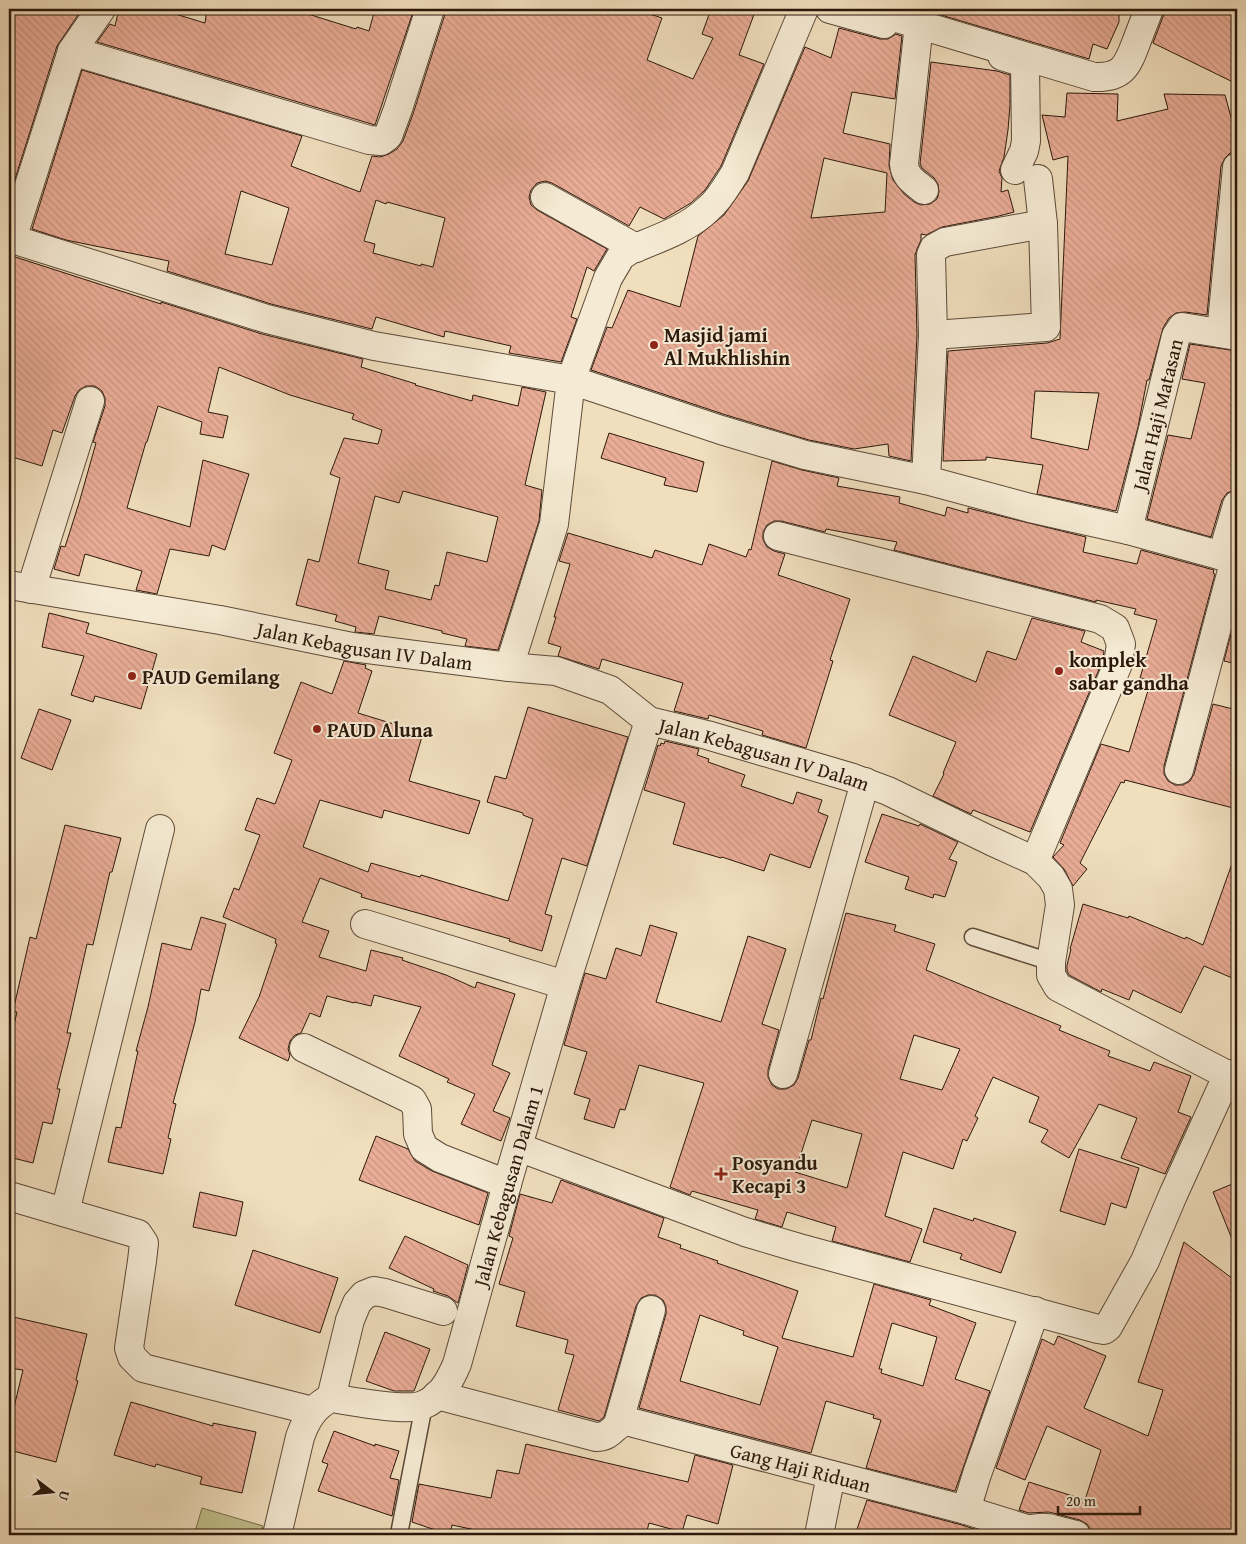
<svg xmlns="http://www.w3.org/2000/svg" width="1246" height="1544" viewBox="0 0 1246 1544" font-family="'Gentium Book Plus',serif">
<defs>
<pattern id="building-back-hatch" width="6" height="6" patternUnits="userSpaceOnUse" patternTransform="scale(1.25)"><rect width="6" height="6" fill="#eaad97"/><path d="M-1 5l2 2M0 0l6 6M5-1l2 2" fill="none" stroke="#c99481"/></pattern>
</defs>
<rect width="100%" height="100%" fill="#f0debd"/>
<filter id="stains"><feTurbulence type="fractalNoise" baseFrequency=".004" numOctaves="4"/><feColorMatrix values="0 0 0 0 .2 0 0 0 0 .09 0 0 0 0 .02 0 0 0 .5 -.17"/></filter>
<radialGradient id="worn" r=".72"><stop offset=".6" stop-color="#630" stop-opacity="0"/><stop offset="1" stop-color="#630" stop-opacity=".3"/></radialGradient>
<!-- pitch -->
<polygon fill="#c0bf8d" stroke="#766c4c" points="202,1508 263,1526 260,1535 194,1535"/>
<!-- building -->
<g fill="url(#building-back-hatch)" stroke="#2c180b" fill-rule="evenodd">
<polygon points="9,9 73,9 80,12 57,46 9,198"/>
<polygon points="119,9 159,9 205,23 207,9 292,9 356,29 357,27 369,31 375,9 414,9 375,125 97,42 110,24 115,26"/>
<path d="M445,9H635L662,18L647,60L693,79L713,38L702,34L711,9H756L739,55L764,64L721,166L705,190L691,203L664,219L640,207L629,226L552,183L545,181L537,183L531,190L529,197L531,205L537,210L607,249L594,271L587,267L571,317L577,319L561,362L509,353L511,346L445,331L444,337L376,317L372,329L271,304L167,271L169,261L66,240L32,229L82,70L302,136L291,166L360,192L372,156L380,157L389,154L397,149L403,141L413,114L445,14ZM241,191L289,208L272,265L225,254ZM376,200L386,204L387,202L445,218L433,267L421,264V266L373,253L375,244L364,241Z"/>
<polygon points="921,9 1119,9 1119,22 1107,49 1093,44 1089,59"/>
<polygon points="1164,9 1237,9 1237,84 1153,43 1164,14"/>
<path d="M839,28L880,39H888L896,34L902,36L895,99L852,92L843,133L890,144L889,166L893,180L904,194L914,202L921,205L930,204L937,199L939,192L938,184L934,178L922,168L920,164L931,62L997,71L1010,75V105L1008,130L1004,157L999,171L1002,178L1001,192L1008,190L1014,212L999,216L942,227L926,235L921,234V240L917,249L915,255L917,335L911,461L889,456L888,444L854,449L809,440L726,415L591,370L607,327L612,328L628,290L680,307L698,236L724,215L748,181L805,47L831,58ZM824,158L887,173L885,212L811,218Z"/>
<path d="M1067,93L1118,94L1117,121L1168,109L1164,94L1225,95L1235,132L1234,152L1230,153L1225,158L1221,166L1207,315L1185,312L1176,313L1169,318L1163,328L1149,380H1147L1138,427L1116,511L1037,494L1043,465L986,457V460L943,461L948,351L1047,343L1060,339L1068,156L1053,160L1042,115L1065,117ZM1035,391L1099,393L1088,450L1031,438Z"/>
<path d="M9,255L161,304V302L262,334L363,359L361,367L416,384L415,385L472,401L473,395L518,406L522,387L546,392L525,485L542,490L539,521L498,650L465,646L467,639L442,633V631L379,616L374,634L355,632L356,627L335,621L337,615L296,605L308,559L319,562L340,478L330,474L344,438L378,444L382,430L352,419L354,414L290,395L219,367L208,412L228,416L223,438L200,434L202,422L158,406L147,442H146L127,508L190,527L203,460L249,474L225,550L212,545L209,556L170,549L157,594L136,590L142,571L85,554L79,576L54,569L61,546L65,547L79,503L96,443L93,442L105,406V398L102,391L95,386H86L79,390L75,396L62,433L53,430L42,466L9,456ZM403,491L498,517L487,562L447,552L439,586L435,585L431,600L385,589L389,571L358,563L375,496L399,503Z"/>
<polygon points="1190,344 1237,351 1237,482 1235,490 1227,493 1222,500 1211,537 1147,519 1168,435 1191,439 1205,383 1182,379"/>
<polygon points="609,433 704,462 697,492 664,485 666,478 601,458"/>
<polygon points="772,461 802,470 839,478 837,486 900,497 899,503 945,516 947,507 968,513 968,508 1086,537 1083,552 1137,564 1141,550 1214,570 1213,573 1215,574 1164,766 1164,774 1168,781 1175,785 1183,785 1190,781 1194,774 1213,704 1237,710 1237,809 1125,780 1124,783 1121,782 1080,863 1087,869 1073,886 1064,869 1053,857 1064,845 1060,843 1101,744 1129,752 1151,681 1140,678 1157,620 1134,614 1136,609 1096,600 1096,602 894,550 897,542 826,529 825,532 781,521 774,521 767,525 763,532 763,540 767,547 774,551 785,554 778,575 850,599 830,660 833,661 806,748 762,735 763,731 709,715 708,719 674,711 683,683 602,659 599,669 558,656 561,647 548,643 556,617 554,617 570,564 559,561 568,533 652,558 655,550 702,565 709,544 746,557 749,549 751,550"/>
<polygon points="1237,611 1237,664 1224,661"/>
<polygon points="49,613 89,623 86,633 157,654 141,709 95,696 93,702 71,695 84,656 42,647"/>
<polygon points="1032,618 1085,631 1081,642 1104,651 1103,660 1030,832 973,810 971,814 933,796 944,774 943,773 956,742 889,715 913,656 976,682 987,651 1016,660"/>
<polygon points="344,661 366,665 365,668 372,671 358,713 423,733 409,781 480,801 469,834 384,810 382,818 320,800 303,847 368,872 371,863 420,877 421,875 508,901 533,819 523,815 523,813 487,802 495,776 506,779 528,707 628,737 587,866 562,858 545,914 552,916 542,951 509,941 510,939 361,897 362,894 320,878 302,922 329,931 319,957 366,971 371,950 403,958 402,960 446,975 475,988 477,982 515,994 492,1065 510,1073 493,1111 510,1118 501,1141 461,1124 475,1094 447,1082 449,1079 399,1056 421,1007 374,995 371,1006 354,1002 354,1003 327,996 320,1017 310,1013 301,1033 295,1035 290,1041 288,1049 290,1055 288,1061 239,1038 259,997 277,944 275,943 276,939 223,917 234,888 239,890 260,835 245,830 257,798 275,804 292,760 274,753 301,682 332,694"/>
<polygon points="39,709 71,720 52,770 21,758"/>
<polygon points="665,741 699,749 697,755 709,759 708,762 745,775 741,786 793,804 797,792 822,800 818,812 828,816 810,868 770,854 764,871 722,857 721,858 673,844 685,803 644,790 658,745 660,746 661,743 664,744"/>
<polygon points="882,814 919,826 920,824 958,842 949,859 957,862 945,897 934,894 933,898 905,889 909,877 865,862"/>
<polygon points="65,825 121,838 112,872 110,872 93,945 87,944 67,1033 71,1033 57,1089 60,1089 52,1124 43,1122 33,1163 9,1157 9,1046 17,1012 13,1011 30,937 36,939"/>
<polygon points="1234,858 1237,858 1237,980 1204,966 1181,1013 1133,990 1129,1000 1102,989 1101,992 1069,975 1067,971 1067,965 1071,949 1070,949 1083,904 1128,918 1129,916 1185,939 1186,937 1203,945"/>
<path d="M846,913L896,925L894,931L935,944L926,970L1061,1026L1059,1030L1110,1051L1108,1056L1150,1071L1154,1062L1191,1076L1178,1112L1191,1117L1165,1174L1121,1158L1137,1118L1099,1104L1069,1158L1041,1142L1048,1130L1029,1122L1039,1097L993,1077L975,1116L978,1118L967,1141L963,1139L953,1169L903,1152L885,1216L922,1229L910,1262L832,1241L836,1227L787,1212L782,1227L755,1219L758,1210L692,1191L690,1195L670,1187L704,1083L639,1065L625,1110L620,1109L614,1128L584,1119L590,1099L574,1094L587,1052L564,1045L585,973L606,979L616,948L641,956L650,925L677,933L656,1002L721,1022L748,936L786,949L762,1024L779,1030L768,1070V1077L772,1085L778,1089H786L794,1085L798,1078L809,1040H811L821,998L823,999ZM914,1035L960,1049L942,1090L900,1079ZM812,1120L862,1134L847,1188L795,1172Z"/>
<polygon points="201,917 226,924 209,991 201,989 195,1022 173,1103 176,1104 168,1138 171,1139 163,1174 108,1162 116,1127 121,1128 138,1051 136,1051 148,1007 162,943 191,950"/>
<polygon points="376,1136 408,1149 415,1161 432,1171 488,1193 479,1225 359,1180"/>
<polygon points="1079,1149 1139,1168 1126,1208 1111,1203 1105,1225 1060,1211"/>
<path d="M561,1180L664,1218L658,1237L681,1245L680,1248L718,1261L717,1263L798,1291L782,1338L853,1357L874,1284L931,1300L929,1305L976,1323L955,1379L990,1391L955,1491L866,1468L881,1420L873,1418L874,1415L826,1401L811,1453L639,1408L666,1314V1307L663,1300L655,1295H648L641,1298L636,1306L604,1417L599,1421L558,1410L574,1355L565,1353L568,1340L516,1326L525,1292L499,1284L513,1238L509,1236L520,1194L552,1203ZM700,1315L744,1331L743,1335L778,1347L760,1405L680,1381ZM892,1323L937,1337L923,1386L881,1373L882,1369H879Z"/>
<polygon points="1237,1182 1237,1249 1236,1249 1213,1192"/>
<polygon points="200,1192 243,1202 236,1236 193,1227"/>
<polygon points="934,1208 973,1221 974,1218 1016,1232 1001,1273 960,1259 962,1254 923,1242"/>
<polygon points="405,1236 468,1265 458,1303 448,1296 433,1291 434,1289 389,1268"/>
<polygon points="1184,1242 1237,1282 1237,1535 1091,1535 1091,1530 1087,1524 1080,1520 1049,1512 1029,1513 1019,1510 1029,1482 1085,1500 1101,1450 1047,1426 1025,1480 996,1468 1042,1339 1054,1345 1058,1336 1106,1356 1084,1408 1148,1436 1163,1390 1138,1382"/>
<polygon points="253,1250 338,1278 320,1333 235,1305"/>
<polygon points="9,1316 87,1334 76,1380 78,1381 56,1462 9,1450 9,1428 23,1370 9,1368"/>
<polygon points="385,1332 430,1349 414,1391 394,1391 366,1381"/>
<polygon points="131,1402 213,1426 213,1423 256,1432 242,1493 200,1484 202,1477 156,1464 155,1467 114,1455"/>
<polygon points="334,1431 375,1446 375,1444 399,1451 390,1478 399,1480 392,1516 318,1491 328,1464 322,1462"/>
<polygon points="526,1444 688,1482 695,1455 733,1465 718,1524 687,1515 682,1532 649,1523 646,1535 499,1535 452,1525 450,1535 412,1522 419,1484 491,1498 497,1470 519,1474"/>
<polygon points="867,1500 962,1525 992,1535 855,1535"/>
</g>
<g fill="none" stroke-linecap="round" stroke-linejoin="round">
<defs>
<g id="lane">
<polyline points="973,937 1051,962"/>
<polyline points="400,1529 424,1405"/>
</g>
<g id="street">
<polyline points="830,9 884,24"/>
<path d="M867,9L1094,77C1122,78 1127,67 1136,43C1140,32 1145,20 1149,9"/>
<path d="M918,33L904,164C905,177 914,182 924,190"/>
<polyline points="72,51 369,140 381,141 388,136 398,109 430,9"/>
<polyline points="1002,56 1025,63 1026,141 1024,151 1015,170"/>
<polyline points="545,197 636,248"/>
<polyline points="9,238 267,319 374,346 571,380 721,430 805,455 926,480 1030,508 1128,530 1237,560"/>
<polyline points="12,239 72,51 101,9"/>
<polyline points="1221,333 1237,167"/>
<polyline points="933,335 1046,327 1043,224 1038,179"/>
<polyline points="926,480 933,335 931,255 934,248 945,242 1043,224"/>
<path id="s1" d="M1128,530L1176,336L1182,327L1237,336"/>
<polyline points="778,536 1100,619 1115,628 1121,644 1118,664 1035,861"/>
<polyline points="1222,556 1237,505"/>
<path id="s2" d="M9,585L220,620L352,647L509,667L556,671L610,690L649,721L707,735L853,778L888,791L991,841L1035,861L1051,877L1058,889L1060,905L1051,962V975L1058,987L1237,1080"/>
<polyline points="31,589 90,401"/>
<path d="M509,667L554,524L571,380L608,278L621,256L630,250C657,239 688,229 709,208C720,199 727,185 735,173L804,9"/>
<polyline points="1179,770 1235,559"/>
<polyline points="365,924 565,985"/>
<polyline points="304,1048 412,1100 417,1109 418,1134 424,1148 440,1158 507,1184"/>
<polyline points="783,1074 865,782"/>
<polyline points="518,1147 745,1232 799,1248 1098,1329 1104,1330 1108,1327 1145,1261 1173,1195 1228,1074"/>
<polyline points="9,1196 138,1234 144,1243 142,1261 129,1348 132,1357 143,1368 313,1411"/>
<polyline points="65,1212 160,829"/>
<path id="s3" d="M437,1395L596,1437C612,1437 613,1425 626,1421L966,1510L1027,1529C1034,1529 1041,1527 1048,1528C1057,1530 1067,1533 1076,1535"/>
<polyline points="331,1398 350,1320 357,1303 364,1295 374,1291 385,1293 443,1311"/>
<polyline points="618,1424 651,1310"/>
<polyline points="966,1510 977,1474 1035,1311"/>
<path id="s4" d="M277,1535L300,1437C306,1420 314,1406 331,1398C352,1401 406,1412 423,1405C441,1398 450,1380 457,1364L507,1184L565,985L649,721"/>
<polyline points="819,1535 831,1475"/>
</g>
</defs>
<!-- lane casing -->
<use href="#lane" stroke="#5d4a38" stroke-width="19"/>
<!-- street casing -->
<use href="#street" stroke="#5d4a38" stroke-width="30"/>
<!-- lane -->
<use href="#lane" stroke="#f5ead4" stroke-width="16"/>
<!-- street -->
<use href="#street" stroke="#f5ead4" stroke-width="28"/>
</g>
<!-- markers -->
<g fill="#8f2418" stroke="#f5ead4" stroke-width="2">
<circle cx="654" cy="345" r="5"/>
<circle cx="1059" cy="671" r="5"/>
<circle cx="132" cy="676" r="5"/>
<circle cx="317" cy="729" r="5"/>
<path d="M718.5 1166.5h5v5h5v5h-5v5h-5v-5h-5v-5h5z"/>
</g>
<g text-anchor="middle" dominant-baseline="central" stroke-width="4" stroke-linejoin="round" paint-order="stroke">
<!-- poi labels -->
<g font-size="20" font-weight="bold" fill="#2c180b" stroke="#f5ead4" text-anchor="start">
<text x="664" y="334">Masjid jami<tspan x="664" dy="23">Al Mukhlishin</tspan></text>
<text x="1069" y="659">komplek<tspan x="1069" dy="23">sabar gandha</tspan></text>
<text x="142" y="676">PAUD Gemilang</text>
<text x="327" y="729">PAUD Aluna</text>
<text x="732" y="1162">Posyandu<tspan x="732" dy="23">Kecapi 3</tspan></text>
</g>
<!-- street labels -->
<g font-size="20" fill="#2c180b" stroke="#f5ead4">
<text stroke="none"><textPath href="#s1" startOffset="119">Jalan Haji Matasan</textPath></text>
<text stroke="none"><textPath href="#s2" startOffset="361">Jalan Kebagusan IV Dalam</textPath></text>
<text stroke="none"><textPath href="#s2" startOffset="781">Jalan Kebagusan IV Dalam</textPath></text>
<text stroke="none"><textPath href="#s4" startOffset="485">Jalan Kebagusan Dalam 1</textPath></text>
<text stroke="none"><textPath href="#s3" startOffset="380">Gang Haji Riduan</textPath></text>
</g>
</g>
<!-- margin -->
<rect width="1246" height="1544" fill="none" stroke="#f0debd" stroke-width="30"/>
<rect x="10" y="10" width="1226" height="1524" fill="none" stroke="#2c180b" stroke-width="2.5"/>
<rect x="15" y="15" width="1216" height="1514" fill="none" stroke="#2c180b"/>
<!-- north arrow -->
<g transform="translate(52 1492) rotate(106)" stroke="#f5ead4" stroke-width="4" paint-order="stroke">
<path d="M0-4L9 19L0 12L-9 19Z" fill="#2c180b"/>
<text y="-8" font-size="14" font-weight="bold" text-anchor="middle" fill="#2c180b">U</text>
</g>
<!-- scale -->
<path d="M1058 1506v8h82v-8" fill="none" stroke="#2c180b" stroke-width="2.5"/>
<text x="1066" y="1506" font-size="15" fill="#2c180b" stroke="#f5ead4" stroke-width="4" paint-order="stroke">20 m</text>
<rect width="100%" height="100%" filter="url(#stains)"/>
<rect width="100%" height="100%" fill="url(#worn)"/>
</svg>
